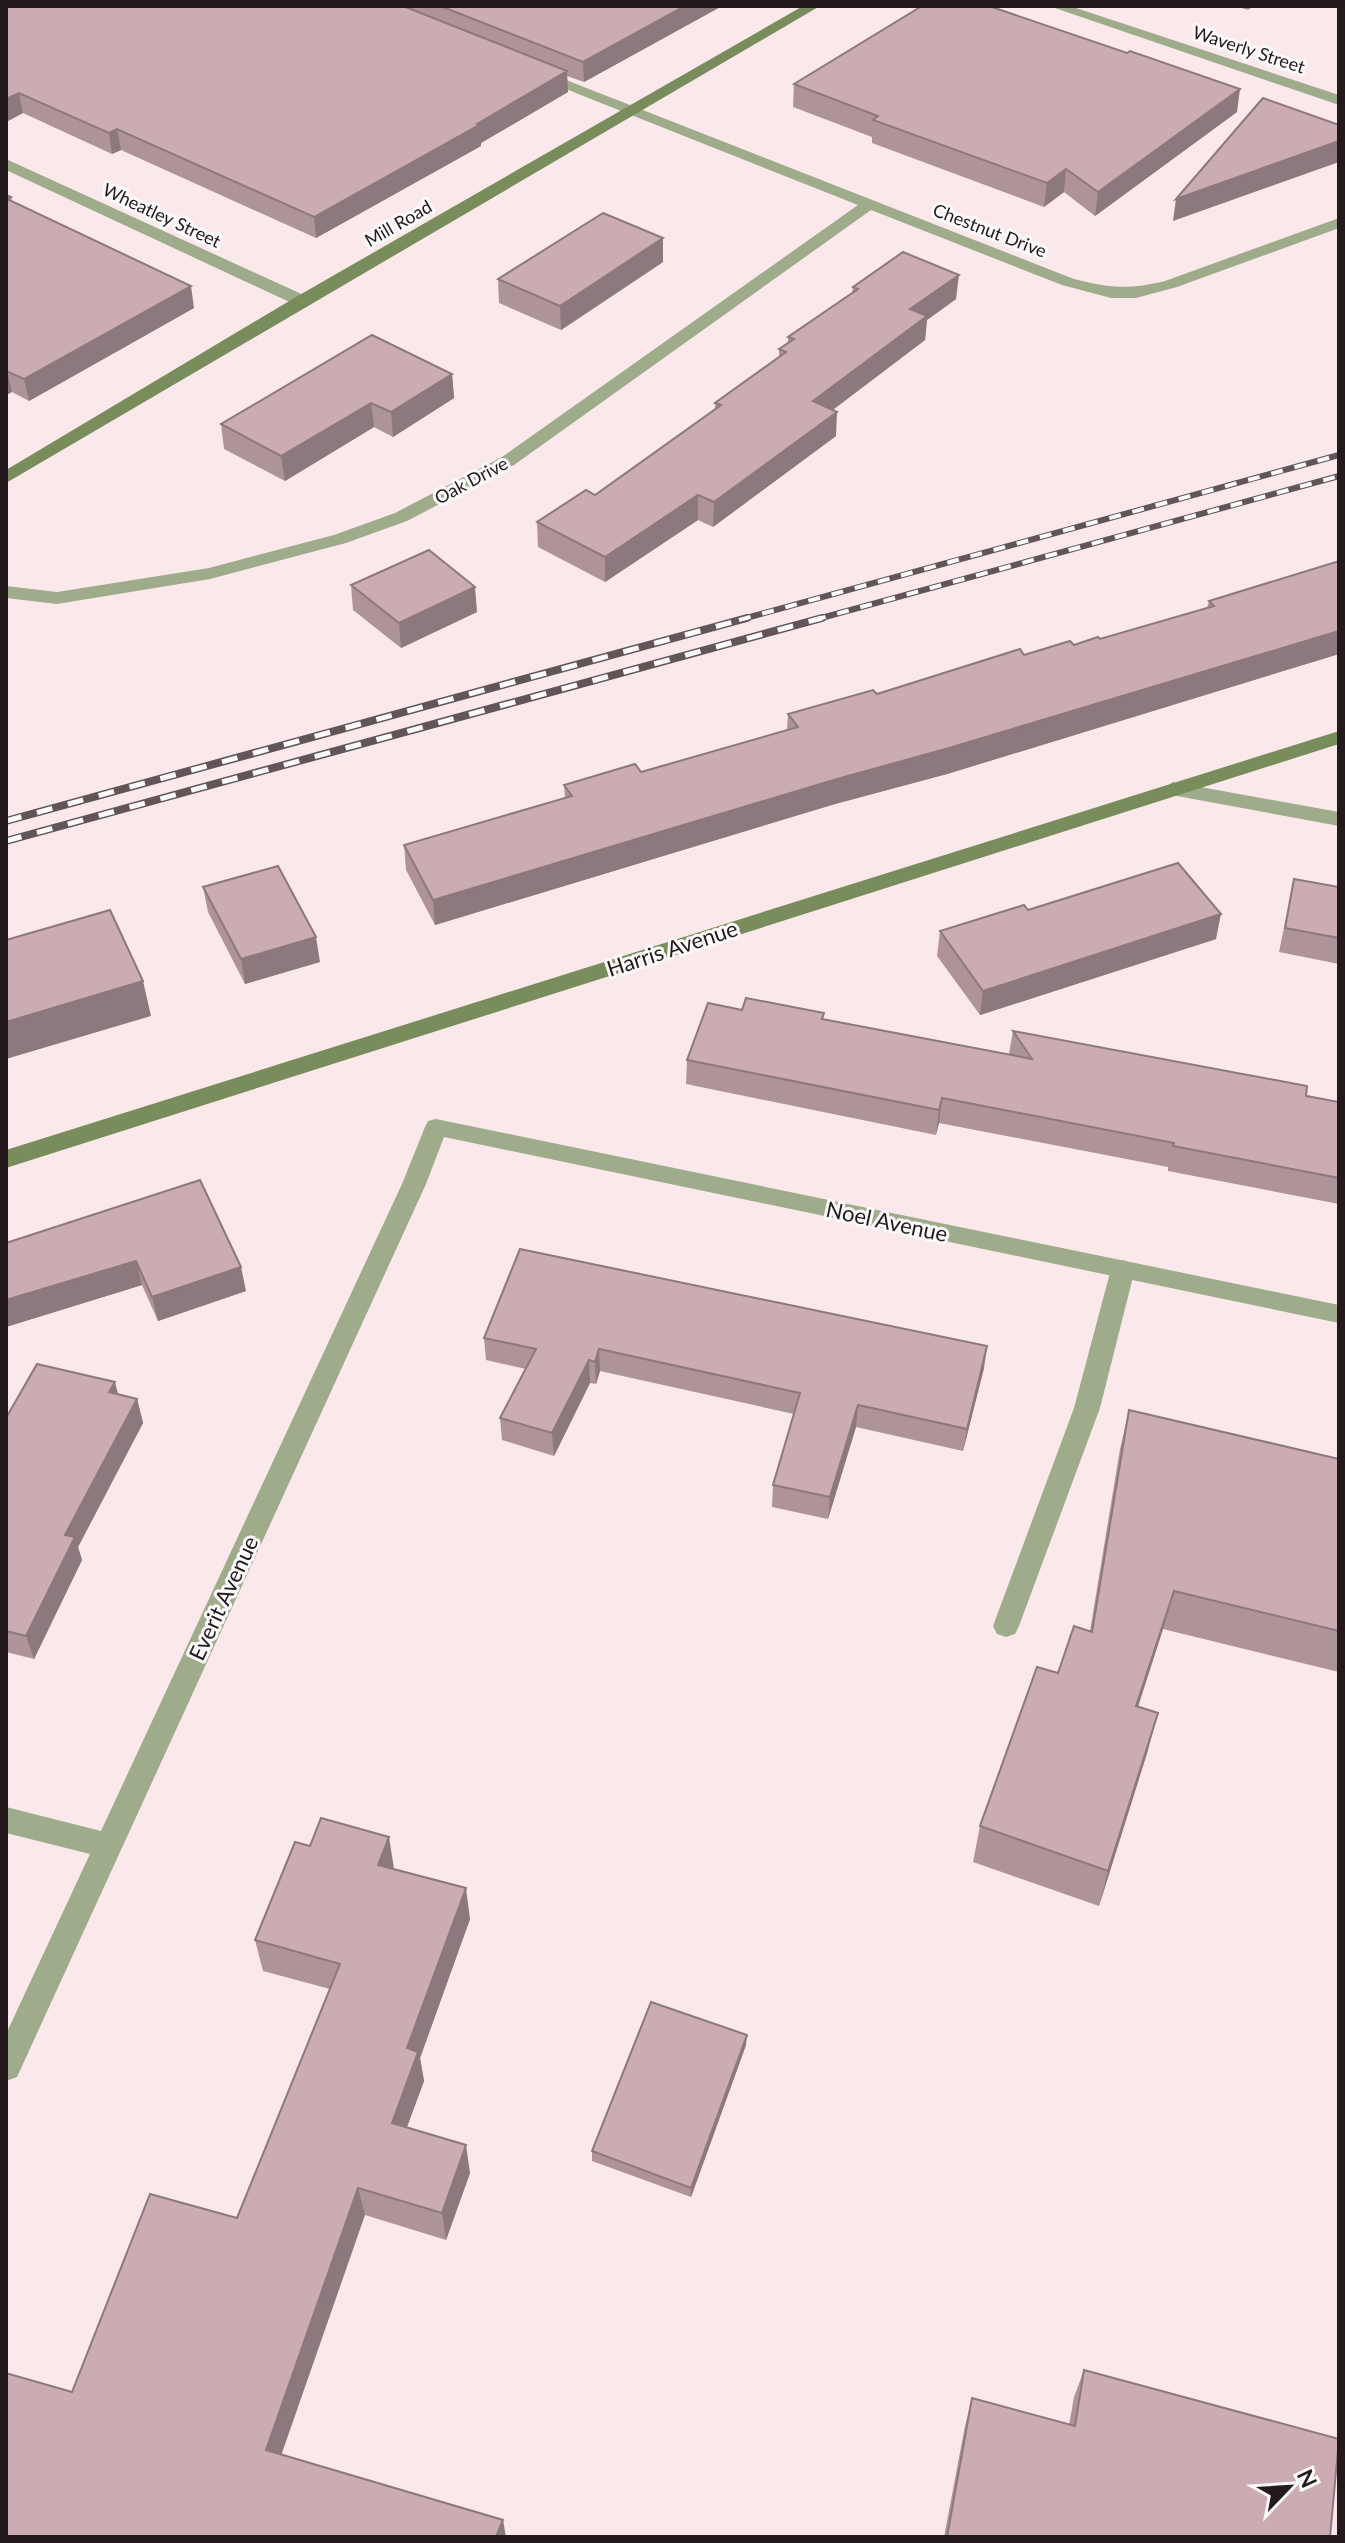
<svg xmlns="http://www.w3.org/2000/svg" width="1345" height="2543" viewBox="0 0 1345 2543" font-family="Lato,sans-serif">
<rect width="100%" height="100%" fill="#fbe8eb"/>
<g fill="none" stroke-linecap="round" stroke-linejoin="round">
<!-- lane -->
<polygon fill="#9eac8b" fill-rule="evenodd" points="1123,1260 1131,1263 1135,1269 1100,1408 1019,1626 1015,1634 1006,1637 997,1634 993,1626 1074,1408 1111,1269 1115,1263"/>
<!-- street -->
<g fill="#9eac8b" fill-rule="evenodd">
<polygon points="1049,6 1070,6 1339,95 1339,105"/>
<path d="M538,69L1074,279C1110,288 1128,290 1165,281L1339,218V228L1177,287L1136,298H1111L1062,285L871,210L514,465L407,521L346,543L210,579L57,604L6,598V586L57,592L209,568L334,535L395,513L502,457L858,205L533,76L531,73Z"/>
<polygon points="6,159 308,297 310,301 302,306 296,305 6,170"/>
<polygon points="1173,782 1339,812 1339,826 1166,794 1163,789"/>
<polygon points="436,1119 1339,1305 1339,1323 444,1137 426,1184 17,2077 6,2081 6,2034 90,1854 6,1833 6,1807 101,1831 402,1184 425,1127 428,1121"/>
</g>
<!-- secondary -->
<g fill="#798c5b" fill-rule="evenodd">
<polygon points="803,6 820,6 6,483 6,470 296,297"/>
<polygon points="1339,731 1339,744 6,1168 6,1150"/>
</g>
<defs>
<g id="rail-far1">
<polyline points="739,620 1339,455"/>
<polyline points="814,620 1339,476"/>
</g>
<g id="rail">
<polyline points="6,821 747,618"/>
<polyline points="6,841 822,618"/>
</g>
</defs>
<!-- rail-far1 casing -->
<use href="#rail-far1" stroke="#625558" stroke-width="6"/>
<!-- rail casing -->
<use href="#rail" stroke="#625558" stroke-width="8"/>
<!-- rail-far1 -->
<use href="#rail-far1" stroke="#fafafa" stroke-width="4" stroke-dasharray="12" stroke-linecap="butt"/>
<!-- rail -->
<use href="#rail" stroke="#fafafa" stroke-width="5" stroke-dasharray="16" stroke-linecap="butt"/>
</g>
<!-- wall -->
<g fill="#ae9499">
<polygon points="6,6 722,6 584,82 567,76 568,92 481,143 481,146 316,238 121,150 112,154 23,113 6,122"/>
<polygon points="1235,6 1254,6 1248,10"/>
<polygon points="794,84 1237,112 1095,216 1064,192 1044,207 872,143 872,137 793,107"/>
<polygon points="6,195 11,197 12,201 194,308 29,401 12,392 6,395"/>
<polygon points="663,262 561,330 499,303 498,279"/>
<polygon points="853,287 956,299 927,320 925,340 833,410 836,436 713,527 698,520 605,582 538,547 537,522 595,495 715,409 715,403 779,358 779,349 788,343 788,337 852,293"/>
<polygon points="452,374 454,398 393,437 374,427 285,481 224,449 221,424"/>
<polygon points="1339,561 1339,654 947,774 835,804 435,925 406,870 404,845 565,798 564,785 641,772 787,730 788,714 877,694 1024,655 1100,639 1207,608 1209,601"/>
<polygon points="351,585 477,612 401,648 353,610"/>
<polygon points="1294,879 1339,887 1339,964 1279,952"/>
<polygon points="203,887 320,962 245,984 208,912"/>
<polygon points="1028,910 1216,939 980,1015 937,956 940,931"/>
<polygon points="824,1019 1009,1054 1013,1031 1339,1102 1339,1204 1168,1171 1168,1167 939,1123 936,1135 686,1084 687,1060"/>
<polygon points="200,1180 246,1291 158,1321 142,1285 6,1327"/>
<polygon points="484,1338 984,1368 963,1451 856,1427 828,1519 772,1507 773,1485 794,1414 600,1371 596,1384 590,1383 554,1456 502,1440 500,1418 526,1369 486,1360"/>
<polygon points="118,1395 137,1399 143,1423 78,1547 82,1560 34,1659 6,1652 6,1418"/>
<polygon points="1129,1410 1339,1459 1339,1672 1163,1629 1138,1707 1148,1750 1099,1906 973,1862 980,1826 1058,1673 1090,1631 1120,1449"/>
<polygon points="394,1869 470,1919 420,2058 424,2081 407,2127 470,2173 446,2240 365,2215 72,2392 237,2218 330,1989 263,1971 255,1940"/>
<polygon points="746,2045 691,2197 592,2161 592,2151"/>
<polygon points="1084,2370 1330,2537 944,2537 965,2426 972,2398 1069,2425 1074,2397"/>
</g>
<!-- shaded-wall -->
<g fill="#8d787d">
<polygon points="685,6 722,6 584,82 583,62"/>
<polygon points="567,71 568,92 481,143 481,146 316,238 314,217"/>
<polygon points="1240,89 1237,112 1095,216 1098,192"/>
<polygon points="19,93 23,113 6,122 6,99"/>
<polygon points="117,129 121,150 112,154 109,133"/>
<polygon points="1339,141 1339,162 1173,221 1176,199"/>
<polygon points="1066,169 1064,192 1044,207 1047,183"/>
<polygon points="663,238 663,262 561,330 560,306"/>
<polygon points="959,275 956,299 927,320 925,340 811,426 813,401 910,309"/>
<polygon points="191,286 194,308 29,401 24,379"/>
<polygon points="7,370 12,392 6,395 6,371"/>
<polygon points="452,374 454,398 393,437 391,412"/>
<polygon points="371,403 374,427 285,481 281,456"/>
<polygon points="837,412 836,436 713,527 714,502"/>
<polygon points="698,495 698,520 605,582 605,557"/>
<polygon points="475,587 477,612 401,648 399,623"/>
<polygon points="1339,631 1339,654 947,774 835,804 435,925 433,900 837,779"/>
<polygon points="1221,914 1216,939 980,1015 983,991"/>
<polygon points="316,937 320,962 245,984 241,959"/>
<polygon points="143,981 151,1016 6,1059 6,1022"/>
<polygon points="942,1098 939,1123 936,1135 939,1110"/>
<polygon points="136,1261 142,1285 6,1327 6,1300"/>
<polygon points="241,1267 246,1291 158,1321 152,1297"/>
<polygon points="987,1346 984,1368 963,1451 967,1429"/>
<polygon points="599,1349 600,1371 596,1384 595,1362"/>
<polygon points="589,1360 590,1383 554,1456 552,1433"/>
<polygon points="115,1382 121,1406 109,1392"/>
<polygon points="137,1399 143,1423 78,1547 82,1560 34,1659 26,1636 65,1535"/>
<polygon points="858,1405 856,1427 828,1519 830,1497"/>
<polygon points="1174,1591 1163,1629 1126,1743 1136,1706"/>
<polygon points="1158,1713 1148,1750 1099,1906 1108,1871"/>
<polygon points="389,1837 394,1869 378,1865"/>
<polygon points="466,1888 470,1919 420,2058 424,2081 398,2151 392,2123 407,2048"/>
<polygon points="747,2035 746,2045 691,2197 691,2188"/>
<polygon points="466,2145 470,2173 446,2240 442,2213"/>
<polygon points="358,2188 365,2215 275,2473 266,2450"/>
<polygon points="503,2520 506,2537 496,2537"/>
</g>
<!-- building -->
<g fill="#caacb2" stroke="#8d787d" stroke-width="2">
<polygon points="6,6 403,6 567,71 477,124 479,125 314,217 117,129 109,133 19,93 6,99"/>
<polygon points="440,6 685,6 583,62"/>
<polygon points="922,6 989,6 1127,53 1130,51 1240,89 1098,192 1066,169 1047,183 873,120 878,116 794,84"/>
<polygon points="1263,98 1339,125 1339,141 1176,199"/>
<polygon points="6,195 11,197 7,199 191,286 24,379 6,371"/>
<polygon points="603,213 663,238 560,306 498,279"/>
<polygon points="903,252 959,275 910,309 927,316 813,401 837,412 714,502 698,495 605,557 537,522 586,490 595,495 721,405 715,403 786,352 779,349 794,339 788,337 858,289 853,287"/>
<polygon points="372,335 452,374 391,412 371,403 281,456 221,424"/>
<polygon points="429,550 475,587 399,623 351,585"/>
<polygon points="1339,561 1339,631 949,748 837,779 433,900 404,845 572,796 564,785 635,764 641,772 798,727 788,714 873,690 877,694 1020,649 1024,655 1070,641 1074,645 1098,637 1100,639 1214,606 1209,601"/>
<polygon points="1178,863 1221,914 983,991 940,931 1024,905 1028,910"/>
<polygon points="278,866 316,937 241,959 203,887"/>
<polygon points="1294,879 1339,887 1339,938 1285,928"/>
<polygon points="110,910 143,981 6,1022 6,940"/>
<polygon points="746,998 824,1013 822,1019 1032,1059 1013,1031 1307,1086 1306,1096 1339,1102 1339,1178 1173,1146 1174,1143 942,1098 939,1110 687,1060 708,1003 742,1010"/>
<polygon points="200,1180 241,1267 152,1297 136,1261 6,1300 6,1243"/>
<polygon points="520,1249 987,1346 967,1429 858,1405 830,1497 773,1485 800,1393 599,1349 595,1362 589,1360 552,1433 500,1418 536,1349 484,1338"/>
<polygon points="37,1364 115,1382 109,1392 137,1399 65,1535 75,1537 26,1636 6,1631 6,1418"/>
<polygon points="1129,1410 1339,1459 1339,1631 1174,1591 1136,1706 1158,1713 1108,1871 980,1826 1037,1667 1058,1673 1074,1626 1092,1632"/>
<polygon points="321,1818 389,1837 378,1865 466,1888 407,2048 418,2052 392,2123 466,2145 442,2213 358,2188 266,2450 503,2520 496,2537 6,2537 6,2373 72,2392 150,2194 237,2218 340,1964 255,1940 295,1842 310,1846"/>
<polygon points="651,2002 747,2035 691,2188 592,2151"/>
<polygon points="1084,2370 1339,2439 1330,2537 947,2537 972,2398 1075,2426"/>
</g>
<g text-anchor="middle" dominant-baseline="central" stroke-width="6" stroke-linejoin="round" paint-order="stroke">
<!-- far-street labels -->
<g font-size="18" fill="#24191c" stroke="#fafafa">
<text transform="translate(1249 49) rotate(18)">Waverly Street</text>
<text transform="translate(162 215) rotate(25)">Wheatley Street</text>
<text transform="translate(398 223) rotate(-30)">Mill Road</text>
<text transform="translate(990 230) rotate(21)">Chestnut Drive</text>
<text transform="translate(471 480) rotate(-28)">Oak Drive</text>
</g>
<!-- street labels -->
<g font-size="22" fill="#24191c" stroke="#fafafa">
<text transform="translate(672 948) rotate(-18)">Harris Avenue</text>
<text transform="translate(887 1221) rotate(12)">Noel Avenue</text>
<text transform="translate(223 1598) rotate(-65)">Everit Avenue</text>
</g>
</g>
<!-- border -->
<rect width="1345" height="2543" fill="none" stroke="#24191c" stroke-width="16"/>
<!-- north arrow -->
<g transform="translate(1289 2487) rotate(65)" stroke="#fafafa" stroke-width="6" paint-order="stroke">
<path d="M0-6L14 30L0 20L-14 30Z" fill="#24191c"/>
<text y="-12" font-size="22" font-weight="bold" text-anchor="middle" fill="#24191c">N</text>
</g>
</svg>
